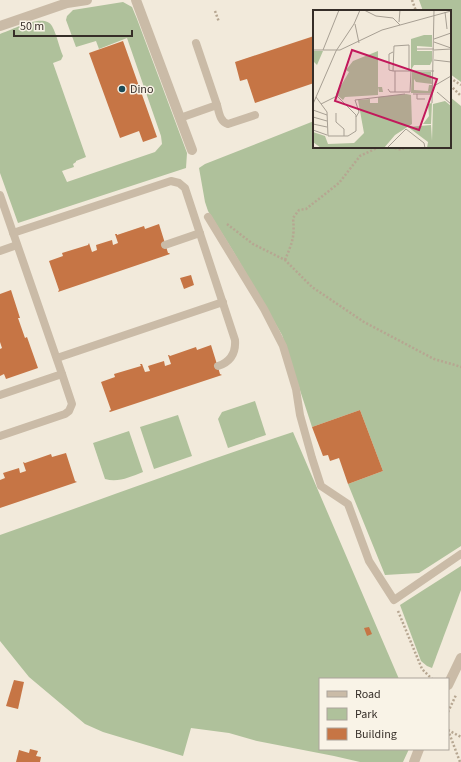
<svg xmlns="http://www.w3.org/2000/svg" width="461" height="762" viewBox="0 0 461 762" font-family="'Source Sans 3',sans-serif">
<rect width="100%" height="100%" fill="#f2eadb"/>
<!-- green -->
<g fill="#afc19b">
<polygon points="419,0 461,0 461,82 450,74 450,11 423,11"/>
<path d="M123,2L132,7L137,19L187,153L186,168L18,223L0,173V34C12,30 44,12 52,26C57,35 59,47 63,56L61,60L53,63L86,157L76,161V162L73,164L74,167L62,171L67,182L155,152L162,144L161,136L127,38L99,49L96,41L76,47L66,20L67,16L73,10Z"/>
<polygon points="450,97 461,106 461,546 419,573 385,575 348,484 383,471 360,410 312,427 282,335 233,251 208,211 205,202 199,168 205,164 314,121 314,147 450,147"/>
<polygon points="255,401 266,435 228,448 218,419 222,412"/>
<polygon points="178,415 192,456 154,469 140,427"/>
<path d="M129,431L143,472C130,477 118,483 105,479L93,443Z"/>
<path d="M293,432L399,679H320V749H409L403,762H360L334,756L257,741L229,733L191,728L183,756L103,732L85,724L29,677L0,641V535C98,501 195,464 293,432Z"/>
<polygon points="461,566 461,590 432,668 427,666 421,661 400,605"/>
</g>
<!-- building -->
<g fill="#c67545">
<polygon points="314,36 314,83 255,103 247,79 240,81 235,62"/>
<polygon points="123,41 157,137 143,142 139,131 120,138 89,53"/>
<polygon points="159,224 168,253 169,253 170,254 58,292 59,290 49,261 63,256 62,253 88,245 89,243 92,252 97,250 96,245 112,240 113,245 118,243 115,234 117,234 117,235 144,226 145,229"/>
<polygon points="191,275 194,285 184,289 180,278"/>
<polygon points="11,290 20,318 18,318 25,338 27,337 38,368 6,379 4,374 0,376 0,349 2,348 0,342 0,294"/>
<polygon points="211,345 220,374 222,375 110,412 109,411 111,410 101,382 115,377 114,374 141,366 140,364 142,364 145,372 150,371 148,366 164,361 165,366 171,364 168,355 169,355 170,356 196,347 197,350"/>
<polygon points="360,410 383,471 348,484 339,458 330,461 328,455 323,456 312,427"/>
<polygon points="66,453 75,481 77,482 0,508 0,480 5,478 3,473 19,468 20,473 26,471 23,462 25,463 51,454 52,457"/>
<polygon points="369,627 372,634 367,636 364,628"/>
<polygon points="14,680 24,682 18,709 6,706"/>
<polygon points="30,749 38,751 36,756 41,757 40,762 16,762 19,750 29,753"/>
</g>
<g fill="none" stroke-linecap="round" stroke-linejoin="round">
<!-- path -->
<g stroke="#b6a691" stroke-width="2.5" stroke-dasharray="2 2" stroke-linecap="butt">
<polyline points="412,0 416,11"/>
<polyline points="215,11 219,22"/>
<polyline points="450,78 461,85"/>
<polyline points="450,85 461,96"/>
<polyline points="391,147 402,150 404,147"/>
<polyline points="227,224 253,244 285,260 312,287 364,322 434,359 455,365 461,367"/>
<path d="M285,260C292,243 295,237 293,218L299,210L306,209L339,183L360,156L379,147"/>
<polyline points="398,611 422,669 432,679"/>
<polyline points="448,712 456,695"/>
<polyline points="448,730 460,762"/>
<polyline points="448,730 461,737"/>
</g>
<!-- lane -->
<g stroke="#cabba7" stroke-width="8">
<path d="M217,105C219,112 220,122 228,124L255,115"/>
<polyline points="180,118 217,105 196,43"/>
<polyline points="0,195 62,374 0,395"/>
<polyline points="208,217 264,309 283,346 296,389 300,415 312,458 321,486 348,504 369,561 394,600 461,554"/>
<path d="M13,233L171,181L179,183L185,188L235,340C236,354 230,362 218,366"/>
<polyline points="165,245 200,233"/>
<polyline points="0,251 17,245"/>
<polyline points="57,358 223,302"/>
<polyline points="0,436 65,414 69,411 72,404 62,374"/>
</g>
<!-- street -->
<g stroke="#cabba7" stroke-width="10">
<polyline points="136,0 192,150"/>
<polyline points="0,26 67,3 87,0"/>
<polyline points="448,685 461,658"/>
<polyline points="414,762 419,749"/>
</g>
</g>
<!-- markers -->
<circle fill="#1d4c58" stroke="#f9f3e7" stroke-width="1.5" cx="122" cy="89" r="4"/>
<g text-anchor="middle" dominant-baseline="central" stroke-width="3" stroke-linejoin="round" paint-order="stroke">
<!-- poi labels -->
<g font-size="12" fill="#362e28" stroke="#f9f3e7" text-anchor="start">
<text x="130" y="89">Dino</text>
</g>
</g>
<!-- overview -->
<g transform="translate(313 10)">
<rect width="138" height="138" fill="#f2eadb"/>
<path d="M111,25H119V37L104,36V41H119V51L117,55H101L98,60V29ZM1,41H10L4,55L0,51ZM65,41V77H69L70,82H66L65,77V85L32,87L30,90L23,84L36,62L33,60L40,51ZM99,62H118L119,74L103,72L101,69V80L115,81L116,75H119V83H98ZM93,84L98,85L99,114L82,125L71,138H8L0,132V122L12,126L15,134L41,133L51,123L45,90L57,89V93H65V87ZM132,91L138,96V138H114L115,132L95,117L118,115L119,131L120,94ZM119,93L118,114H110L116,106L115,94Z" fill="#afc19b"/>
<path fill="none" stroke="#a79f93" stroke-width="1" d="M51,0L63,6L80,8L87,15M132,2L134,19M86,12L87,0M42,14L46,33M121,29L138,23M121,32L138,38M104,39H121M0,40H27L69,20L138,1M10,40L26,0M121,40L138,39M80,42L76,44V60L80,61M121,50L138,52M96,61V35L81,36L80,61H121M121,76L138,66M75,79L77,82H97L98,61M82,82V61M124,82L138,94M100,84H120M104,84V89H112M3,87L14,102L15,126H35L43,121V105L24,86L8,94M119,93L121,0M0,94L23,41L41,14L47,0M0,100L14,105M23,103V112L31,119V126M0,107L14,111M43,107L46,102L42,90L92,84M0,114L14,117M0,120L14,125M74,138L93,119L111,133L112,138"/>
<path fill="#c2185b" fill-opacity="0.15" stroke="#c2185b" stroke-width="2" d="M39,40L124,69L106,120L22,91Z"/>
<rect width="138" height="138" fill="none" stroke="#362e28" stroke-width="2"/>
</g>
<!-- legend -->
<rect x="319" y="678" width="130" height="72" fill="#f9f3e7" stroke="#aba49b"/>
<rect x="327" y="691" width="20" height="6" fill="#cabba7" stroke="#aba49b"/>
<text x="355" y="698" font-size="12" fill="#362e28">Road</text>
<rect x="327" y="708" width="20" height="12" fill="#afc19b" stroke="#aba49b"/>
<text x="355" y="718" font-size="12" fill="#362e28">Park</text>
<rect x="327" y="728" width="20" height="12" fill="#c67545" stroke="#aba49b"/>
<text x="355" y="738" font-size="12" fill="#362e28">Building</text>
<!-- scale -->
<path d="M14 30v6h118v-6" fill="none" stroke="#362e28" stroke-width="2"/>
<text x="20" y="30" font-size="12" fill="#362e28" stroke="#f9f3e7" stroke-width="3" paint-order="stroke">50 m</text>
</svg>
